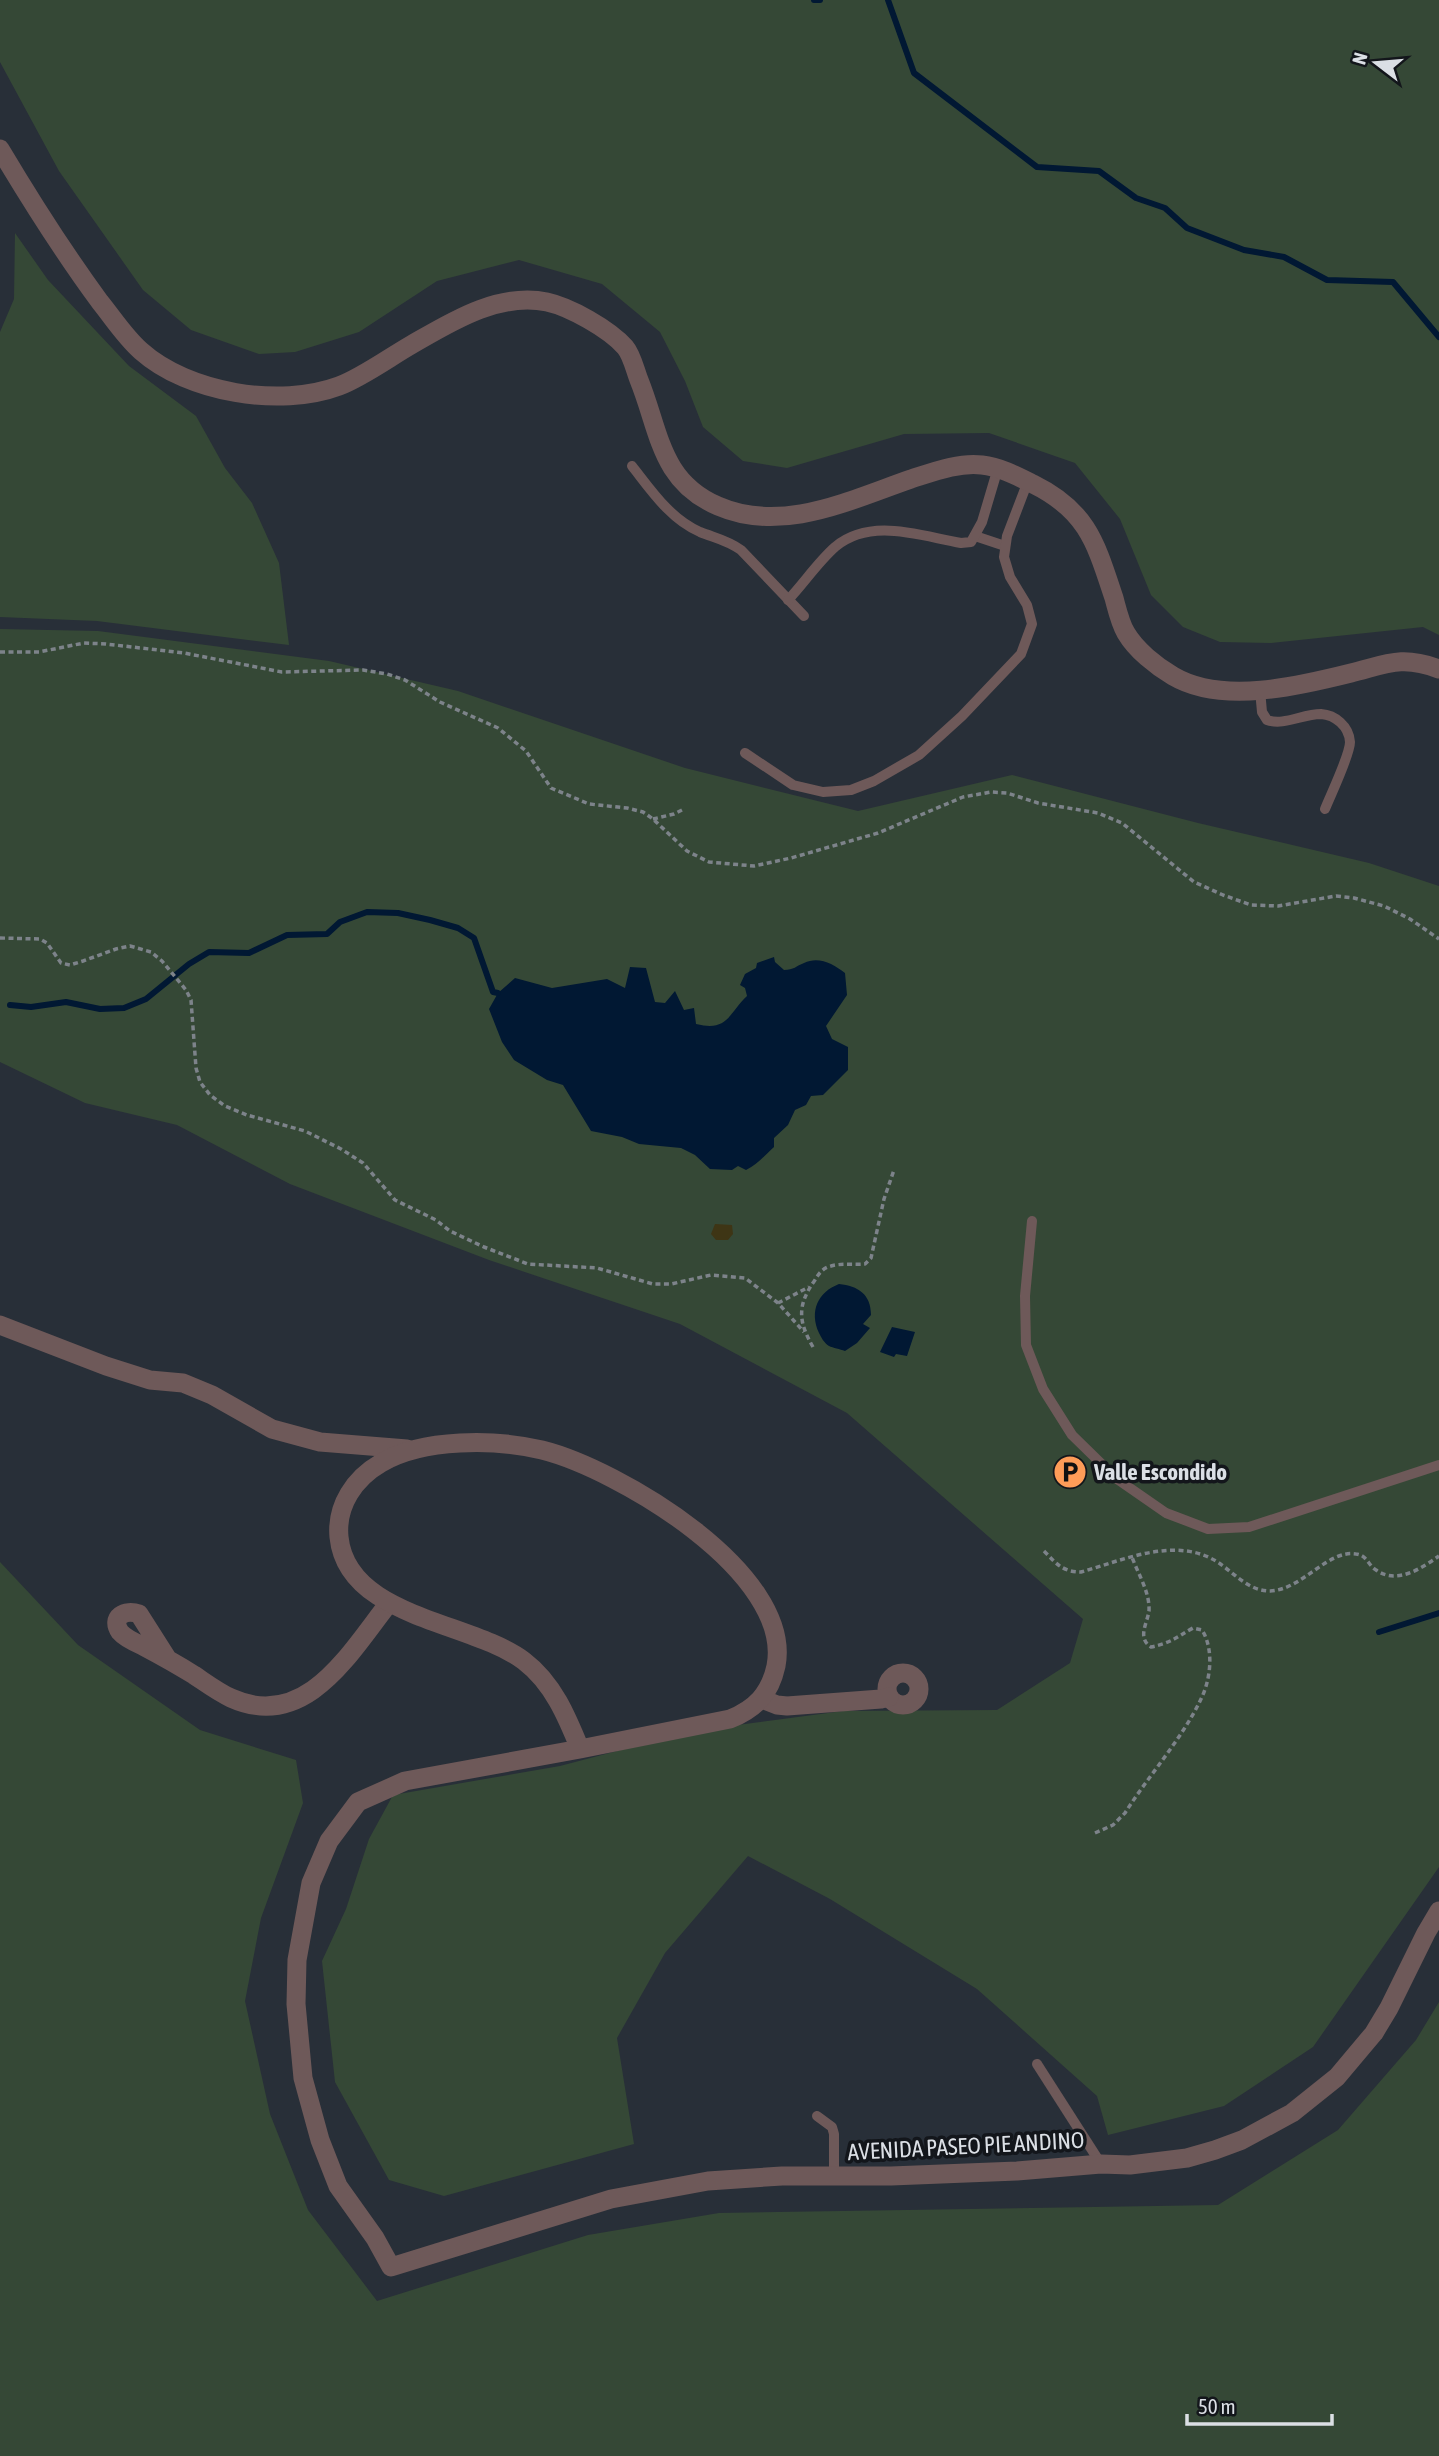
<svg xmlns="http://www.w3.org/2000/svg" width="1439" height="2456" viewBox="0 0 1439 2456" font-family="'Asap Condensed',sans-serif">
<rect width="100%" height="100%" fill="#282f38"/>
<!-- green -->
<g fill="#354836">
<polygon points="0,0 1439,0 1439,635 1423,627 1271,643 1220,642 1183,627 1151,595 1120,519 1075,463 989,433 904,434 787,468 743,461 703,427 685,381 660,332 602,284 519,260 437,281 359,332 295,352 259,354 191,330 143,290 59,171 0,62"/>
<polygon points="15,233 48,280 129,366 196,416 225,468 252,503 279,563 289,645 97,621 0,617 0,332 14,299"/>
<polygon points="0,629 98,631 329,661 458,691 685,768 858,811 1012,775 1198,823 1369,863 1439,886 1439,1867 1313,2047 1224,2106 1108,2135 1097,2096 977,1989 830,1899 748,1856 665,1953 617,2038 634,2144 444,2196 389,2180 335,2082 322,1961 346,1909 369,1839 393,1795 560,1766 693,1731 843,1711 997,1710 1070,1663 1083,1619 847,1413 680,1324 489,1260 290,1184 177,1125 85,1103 0,1062"/>
<polygon points="0,1562 78,1645 200,1730 296,1760 303,1803 261,1918 245,2001 270,2114 308,2210 377,2301 588,2235 719,2213 1218,2205 1338,2130 1416,2040 1439,2002 1439,2456 0,2456"/>
</g>
<!-- sand -->
<polygon fill="#3e3515" points="715,1224 732,1225 733,1234 728,1240 716,1240 711,1234"/>
<!-- water -->
<g fill="#011833">
<path d="M774,957L775,962L784,970C794,970 796,966 804,963C819,956 833,964 845,973L847,995L826,1026L832,1039L848,1047V1070L823,1095L811,1096L806,1105L795,1110L788,1125L774,1138V1147C764,1156 758,1164 746,1170L738,1166L732,1170L710,1169L695,1155L681,1148L639,1144L622,1137L591,1131L563,1085L547,1080L514,1060L502,1042L489,1009L498,993L515,978L552,988L607,979L625,988L630,967L646,968L655,1002L665,1003L675,991L684,1010L694,1008L696,1024C728,1032 728,1014 747,996L745,988L740,985L745,974L756,968L757,963Z"/>
<path d="M839,1284C858,1286 871,1294 871,1315L863,1324L870,1328L857,1343L845,1351C840,1349 833,1348 829,1346C824,1343 821,1337 819,1333C809,1311 818,1292 839,1284Z"/>
<polygon points="892,1327 915,1332 907,1356 896,1354 894,1357 880,1352"/>
</g>
<g fill="none" stroke-linecap="round" stroke-linejoin="round">
<!-- stream -->
<g stroke="#011833" stroke-width="6">
<polyline points="814,0 820,0"/>
<polyline points="888,0 914,73 1037,167 1099,171 1136,198 1165,208 1187,228 1244,250 1284,257 1327,280 1393,282 1439,337"/>
<polyline points="10,1005 31,1007 66,1002 100,1009 124,1008 146,999 189,964 209,952 249,953 287,935 327,934 340,922 367,912 398,913 430,920 458,928 474,938 493,992 498,993"/>
<polyline points="1379,1632 1439,1613"/>
</g>
<!-- path -->
<g stroke="#7d838a" stroke-width="3.5" stroke-dasharray="5 3.5" stroke-linecap="butt">
<polyline points="0,652 39,652 84,643 106,644 184,653 282,672 363,670 387,674 405,680 440,702 498,728 526,751 551,788 589,804 627,808 643,812 653,819 687,851 709,862 754,866 791,858 878,833 963,797 991,792 1007,793 1038,803 1098,813 1122,823 1194,882 1223,895 1251,905 1278,906 1336,896 1354,898 1384,906 1410,919 1439,939"/>
<polyline points="653,819 674,814 682,810"/>
<polyline points="0,938 40,939 47,943 61,963 70,965 83,961 116,949 130,946 151,952 162,961 186,990 191,1000 196,1068 200,1082 210,1095 225,1106 247,1115 305,1131 341,1149 363,1163 395,1200 436,1220 450,1231 484,1247 528,1264 597,1268 653,1284 671,1284 711,1275 745,1278 778,1303 804,1332"/>
<polyline points="778,1303 809,1287"/>
<path d="M813,1347C798,1321 797,1305 815,1280C819,1273 823,1268 831,1266C841,1263 855,1265 865,1264L871,1258L884,1199L894,1170"/>
<path d="M1044,1551C1056,1563 1062,1572 1081,1572C1124,1560 1177,1535 1219,1563C1235,1574 1249,1591 1270,1591C1302,1590 1328,1549 1356,1554C1367,1555 1368,1565 1376,1570C1397,1585 1422,1568 1439,1556"/>
<path d="M1095,1833L1113,1825L1125,1813C1149,1775 1182,1739 1201,1699C1211,1679 1214,1649 1202,1630L1193,1628C1177,1637 1171,1643 1151,1647C1137,1638 1147,1624 1149,1611C1150,1592 1138,1574 1132,1557"/>
</g>
<!-- service -->
<g stroke="#6e5959" stroke-width="10">
<path d="M632,466C651,490 670,519 700,532C715,538 727,540 741,550L804,616"/>
<polyline points="975,536 1005,546"/>
<path d="M788,600C804,583 818,562 835,547C871,517 920,536 961,543L971,542L982,522L998,468"/>
<path d="M1260,690L1262,712L1267,720C1284,726 1302,714 1321,714C1335,715 1349,726 1350,742C1350,755 1331,794 1325,809"/>
<polyline points="745,753 793,785 823,792 851,790 874,781 919,755 962,716 1021,654 1032,624 1027,605 1010,577 1004,557 1007,536 1028,481"/>
<polyline points="1032,1221 1025,1296 1026,1345 1043,1389 1072,1435 1117,1479 1166,1513 1208,1529 1249,1527 1439,1465"/>
<polyline points="1037,2064 1101,2164"/>
<polyline points="817,2116 832,2127 834,2134 834,2176"/>
</g>
<!-- minor -->
<g stroke="#6e5959" stroke-width="19">
<path d="M0,149C31,201 64,253 100,302C113,318 125,337 141,351C188,393 280,408 339,386C361,378 390,357 411,345C451,322 498,292 547,302C570,307 609,329 625,347C632,355 635,370 639,380C660,432 660,481 718,506C782,534 850,500 911,479C933,472 959,462 982,465C1000,467 1017,476 1033,484C1088,511 1096,544 1114,598C1117,609 1120,623 1126,633C1136,650 1156,666 1173,676C1222,705 1299,686 1351,673C1387,664 1402,655 1439,669"/>
<polyline points="0,1325 106,1366 150,1380 183,1383 212,1395 272,1429 320,1442 407,1449"/>
<path d="M167,1658L139,1614C125,1609 110,1617 120,1632C125,1638 136,1643 143,1646C160,1655 178,1665 194,1675C206,1683 218,1692 231,1698C306,1732 350,1652 389,1603"/>
<circle cx="903" cy="1689" r="16"/>
<polyline points="762,1699 777,1705 787,1706 881,1699 889,1697"/>
<path d="M580,1749C567,1717 553,1683 524,1661C471,1621 347,1618 339,1537C336,1505 355,1478 381,1463C423,1438 496,1439 542,1450C618,1469 794,1573 776,1666C770,1694 755,1709 730,1719L580,1749L405,1781L358,1802L329,1841L311,1883L297,1960L296,2004L303,2078L320,2140L338,2186L375,2238L391,2267L611,2199L708,2181L782,2176H891L1017,2171L1101,2164L1130,2165L1187,2158L1215,2150L1242,2140L1292,2113L1337,2077L1374,2033L1389,2008L1426,1933L1439,1911"/>
</g>
</g>
<!-- icons -->
<defs>
<symbol id="parking-disc" viewBox="-11 -11 22 22"><circle r="9.5" fill="#fe9c58" stroke="#13161b"/><path d="M-3.5-5.5H1a3.5 3.5 0 0 1 0 7H-1V5.5H-3.5ZM-1-3.4V-.6H.8a1.4 1.4 0 0 0 0-2.8Z" fill="#111"/></symbol>
</defs>
<g fill-rule="evenodd">
<use href="#parking-disc" x="1051" y="1453" width="38" height="38"/>
</g>
<g text-anchor="middle" dominant-baseline="central" stroke-width="7" stroke-linejoin="round" paint-order="stroke">
<!-- poi labels -->
<g font-size="23" font-weight="bold" fill="#dbdfe5" stroke="#13161b" text-anchor="start">
<text x="1094" y="1472">Valle Escondido</text>
</g>
<!-- street labels -->
<g font-size="23" fill="#dbdfe5" stroke="#13161b">
<text transform="translate(966 2146) rotate(-3)">AVENIDA PASEO PIE ANDINO</text>
</g>
</g>
<!-- north arrow -->
<g transform="translate(1376 63) rotate(286)" stroke="#13161b" stroke-width="5" paint-order="stroke">
<path d="M0-5L12 26L0 18L-12 26Z" fill="#dbdfe5"/>
<text y="-10" font-size="19" font-weight="bold" text-anchor="middle" fill="#dbdfe5">N</text>
</g>
<!-- scale -->
<path d="M1187 2414v10h145v-10" fill="none" stroke="#dbdfe5" stroke-width="3.5"/>
<text x="1198" y="2414" font-size="21" fill="#dbdfe5" stroke="#13161b" stroke-width="5" paint-order="stroke">50 m</text>
</svg>
